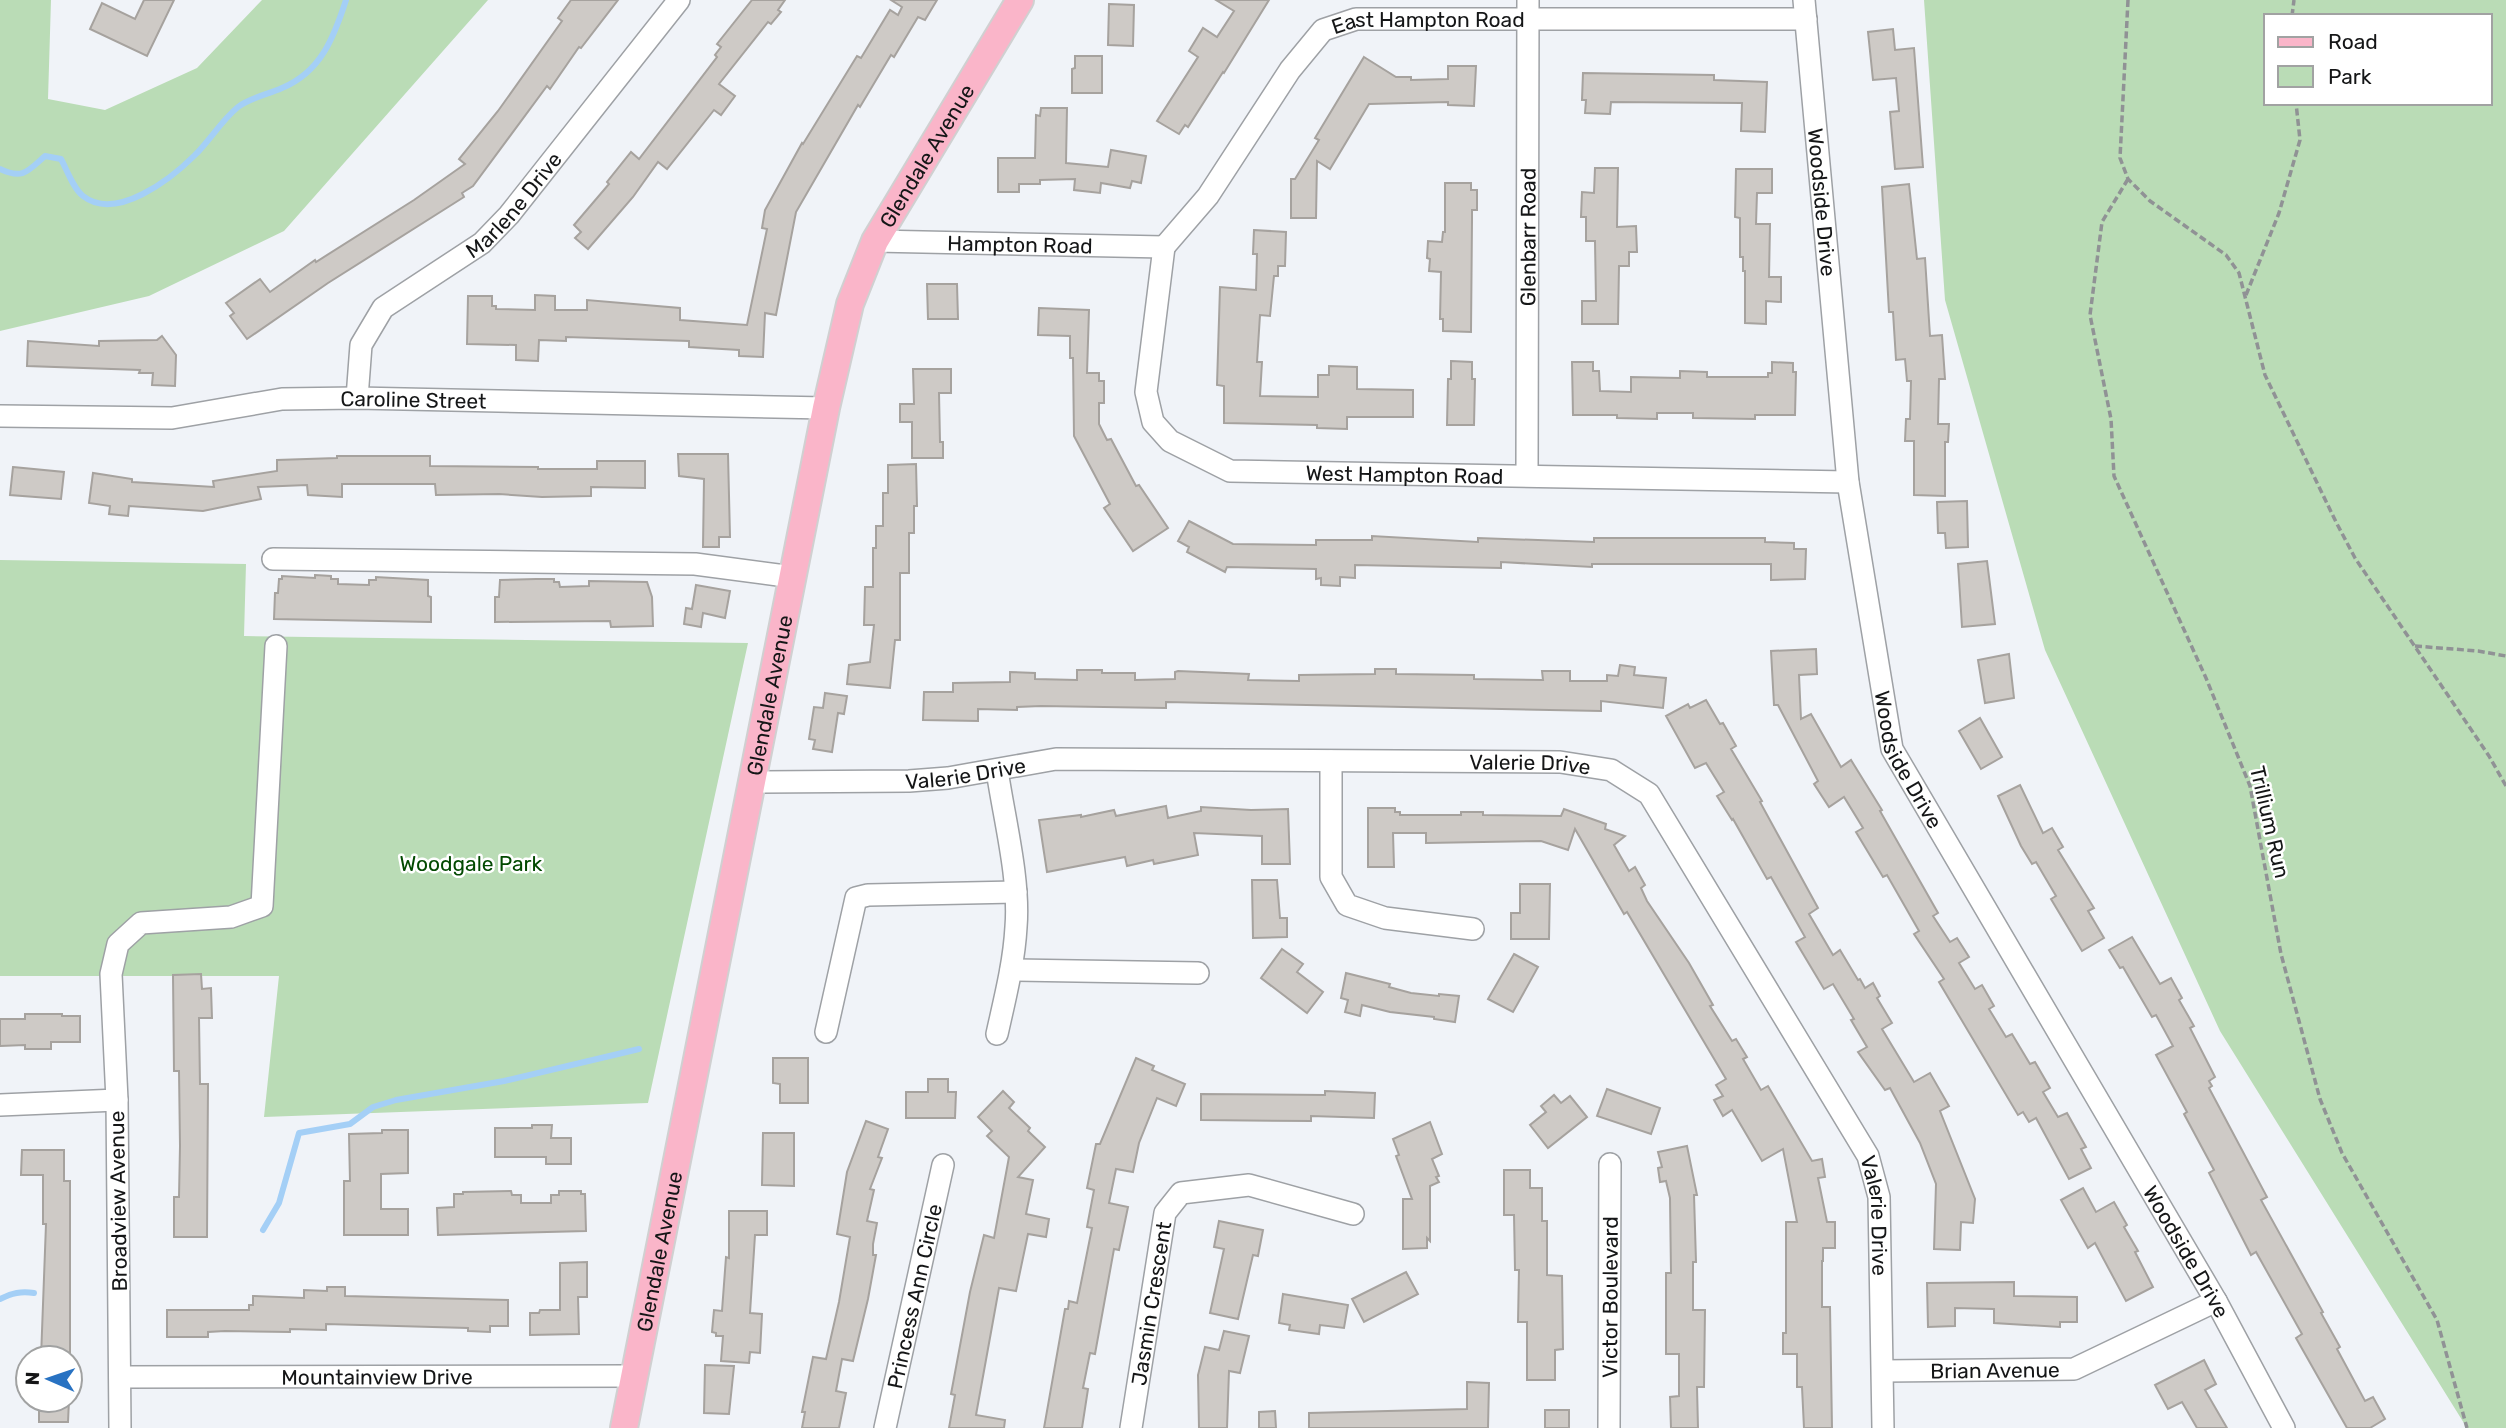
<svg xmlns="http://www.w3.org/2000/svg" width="2506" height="1428" viewBox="0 0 2506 1428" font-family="Rubik,sans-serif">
<rect width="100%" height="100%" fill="#f0f3f8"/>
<!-- green -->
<g fill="#badcb6" fill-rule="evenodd">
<polygon points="0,0 51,0 48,99 105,110 197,68 262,0 488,0 284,231 149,296 0,331"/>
<path d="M1924,0H2506V1428H2467L2220,1031L2045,650L1945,300ZM2266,16H2490V103H2266Z"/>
<polygon points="0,560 246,564 244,636 748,643 648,1103 264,1117 279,976 0,976"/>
</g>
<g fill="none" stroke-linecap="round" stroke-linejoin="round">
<!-- stream -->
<g stroke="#a4cff6" stroke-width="6">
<path d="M0,169C23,180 28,171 45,156L61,159C67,170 73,188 83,196C116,222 171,179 195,155C210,140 222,120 238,107C249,98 269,94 282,88C321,72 334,37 346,0"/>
<polyline points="263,1230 279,1203 299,1133 350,1124 373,1107 396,1100 504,1081 639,1049"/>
<path d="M0,1299C12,1293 21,1291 34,1293"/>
</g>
</g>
<!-- building -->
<g fill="#cecac6" stroke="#a6a29e" stroke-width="2">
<polygon points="144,0 174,0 147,56 90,29 102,3 135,19"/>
<polygon points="571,0 618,0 581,48 579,47 550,89 547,86 473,186 462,193 464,197 328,283 247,339 230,316 234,313 226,303 260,279 270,292 315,260 316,262 414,200 465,164 459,159 498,111 562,21 558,18"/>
<polygon points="752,0 785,0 778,10 781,12 771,24 768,22 719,84 735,96 721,115 714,110 667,169 658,162 633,197 588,249 575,238 581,232 574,225 609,184 607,182 631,152 639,159 717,57 715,55 721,47 717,44"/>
<polygon points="891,0 937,0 925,20 918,17 894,57 891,55 860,107 858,105 796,212 776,315 765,313 763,357 739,356 739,350 689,347 689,341 566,337 566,341 539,340 538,361 516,360 516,345 467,344 468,296 492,296 492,306 496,306 496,309 535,310 535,295 555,296 555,310 587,310 587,300 680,308 680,320 747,325 767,229 762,228 765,210 802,143 803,144 857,56 861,58 890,10 898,15 902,7"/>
<polygon points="1216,0 1269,0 1224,73 1223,72 1188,127 1185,125 1179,134 1157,121 1198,57 1189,51 1203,28 1217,37 1234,11"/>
<polygon points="1109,4 1134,5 1133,46 1108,45"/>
<polygon points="1893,29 1895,50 1914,48 1923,167 1895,169 1890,112 1899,111 1896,78 1873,80 1868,32"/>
<polygon points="1075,56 1102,56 1102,93 1072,93 1072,69 1075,68"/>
<polygon points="1364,57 1396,77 1411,77 1411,80 1448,79 1448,66 1476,66 1474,106 1448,105 1448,102 1369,104 1330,169 1317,161 1316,218 1291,218 1291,179 1295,179 1319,140 1315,138"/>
<polygon points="1583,73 1714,75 1714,80 1767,82 1765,132 1741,131 1742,103 1611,102 1610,114 1585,113 1586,100 1582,100"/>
<polygon points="1041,108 1067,108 1066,163 1108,167 1111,150 1146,156 1141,183 1132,181 1130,188 1101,183 1100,193 1074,190 1075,179 1040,180 1040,184 1019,184 1019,192 998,192 998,158 1035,158 1036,115 1040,116"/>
<polygon points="1595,168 1618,168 1617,227 1636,226 1637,252 1629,252 1629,266 1619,266 1618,324 1582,324 1582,301 1596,301 1595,241 1586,241 1586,217 1581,217 1582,192 1594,193"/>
<polygon points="1736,169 1772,169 1772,193 1757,193 1756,224 1770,224 1769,277 1781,277 1781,302 1766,301 1766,324 1745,323 1745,271 1743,271 1743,257 1740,257 1740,218 1735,217"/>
<polygon points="1445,183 1471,183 1471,190 1477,190 1477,210 1472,210 1472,220 1471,332 1443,331 1443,319 1440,319 1441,272 1429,271 1430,259 1427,258 1428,241 1442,242 1443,232 1445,232"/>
<polygon points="1909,184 1917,259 1925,258 1930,336 1942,335 1945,379 1939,379 1938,424 1949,424 1948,442 1945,442 1945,496 1914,495 1914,441 1905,441 1906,419 1910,419 1911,381 1907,381 1905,359 1896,360 1893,312 1889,312 1882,187"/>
<polygon points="1254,230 1286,232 1285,266 1278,266 1278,276 1274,276 1270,316 1260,315 1257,362 1262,362 1260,396 1318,397 1318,375 1329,375 1329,366 1357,367 1357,389 1413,390 1413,417 1347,417 1347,429 1317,428 1317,425 1224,423 1224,386 1217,385 1220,287 1256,290 1257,254 1253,254"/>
<polygon points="927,284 957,284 958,319 928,319"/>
<polygon points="1039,308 1089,310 1087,373 1099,373 1099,381 1104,381 1104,403 1099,403 1099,424 1107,440 1111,439 1136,486 1139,485 1168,528 1133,551 1104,508 1110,504 1074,436 1073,358 1070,358 1070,336 1038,335"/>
<polygon points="162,336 176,355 175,386 152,385 153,373 139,373 140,370 27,366 28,341 99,346 99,341 157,340"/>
<polygon points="1451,361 1472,362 1472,379 1475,379 1474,425 1447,425 1448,379 1451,379"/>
<polygon points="1572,362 1593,362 1593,371 1599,371 1600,391 1631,392 1631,377 1680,378 1680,371 1707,372 1707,377 1768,377 1768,373 1772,373 1772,362 1793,363 1793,372 1796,372 1795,415 1755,415 1755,419 1693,418 1693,413 1657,413 1657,419 1617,418 1617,415 1573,415"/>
<polygon points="913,369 951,369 951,393 939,393 940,442 943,442 943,458 912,458 912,422 900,422 900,404 914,404"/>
<polygon points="678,454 728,454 730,537 719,537 719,547 703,547 704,479 679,476"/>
<polygon points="337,456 430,456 430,466 538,467 538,469 597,469 597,461 645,461 645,488 591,487 591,496 542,497 499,494 436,495 435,484 342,484 342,497 308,495 307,485 258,487 261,499 203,511 129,506 128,516 109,514 110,506 89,503 93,473 132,479 132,482 214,487 213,481 277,471 277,460 337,458"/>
<polygon points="916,464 917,506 914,506 914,533 909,533 909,573 900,573 900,640 895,640 890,688 847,684 849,665 870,662 874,625 864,625 865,587 873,587 873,548 876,548 876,526 883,526 883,493 888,493 888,465"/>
<polygon points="13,467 64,472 61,499 10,495"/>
<polygon points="1967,501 1968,547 1946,548 1945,533 1938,533 1937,502"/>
<polygon points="1189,521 1233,544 1316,545 1316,540 1372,540 1372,536 1478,542 1478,538 1594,542 1594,538 1765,538 1765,542 1794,543 1794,549 1806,549 1805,579 1771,580 1771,564 1592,564 1592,567 1501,562 1501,568 1355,565 1355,578 1340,577 1340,586 1321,585 1321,578 1316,579 1316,569 1227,567 1225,572 1187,552 1189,547 1178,541"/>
<polygon points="1987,561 1995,624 1962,627 1958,564"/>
<polygon points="315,575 331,576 331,579 338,579 338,584 369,585 369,580 376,580 376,577 428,580 428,596 431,597 431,622 274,619 275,593 278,593 279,579 282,579 282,576 315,578"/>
<polygon points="536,579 554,579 554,582 559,582 560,587 589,586 589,581 647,582 652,597 653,626 611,627 610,621 495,622 495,597 499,597 500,580"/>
<polygon points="696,585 730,591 725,618 703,613 701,627 684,624 686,608 692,609"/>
<polygon points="1816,649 1817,674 1799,675 1801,719 1811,714 1841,767 1851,760 1882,810 1880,811 1938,913 1933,916 1950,942 1957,938 1969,957 1959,963 1975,989 1982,985 1994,1006 1989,1009 2006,1037 2012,1034 2030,1064 2035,1062 2050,1088 2043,1092 2058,1117 2067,1113 2086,1147 2081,1149 2091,1168 2069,1179 2036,1118 2029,1122 2023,1112 2018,1115 1939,982 1944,979 1914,934 1919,931 1887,875 1883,877 1856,832 1863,828 1844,797 1829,807 1814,784 1818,781 1778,705 1774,705 1771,651"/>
<polygon points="2009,654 2014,698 1985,703 1978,660"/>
<polygon points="1620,665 1635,667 1634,675 1666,678 1663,708 1601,701 1601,711 1166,702 1166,708 1041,706 1017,707 1017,710 978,709 978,721 923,720 924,692 953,692 953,683 1010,682 1010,672 1035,673 1035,679 1077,680 1077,670 1102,670 1102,673 1135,673 1135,680 1175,679 1175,672 1178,671 1249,674 1248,680 1299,681 1299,675 1375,674 1375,669 1396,669 1396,674 1474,675 1474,679 1543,680 1542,671 1570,671 1570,681 1607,681 1607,675 1618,676"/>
<polygon points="825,693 847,696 844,714 838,713 832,752 813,749 815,740 809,739 814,707 823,708"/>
<polygon points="1706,700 1720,724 1723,723 1736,746 1731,749 1762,801 1760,802 1818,908 1809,914 1833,955 1840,950 1858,980 1860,979 1865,988 1873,983 1880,996 1877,998 1892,1023 1882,1029 1914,1082 1930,1073 1949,1106 1940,1111 1975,1199 1973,1223 1961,1222 1960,1250 1934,1249 1936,1184 1920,1143 1890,1088 1885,1090 1858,1052 1867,1047 1851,1020 1854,1019 1833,984 1824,989 1796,942 1805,937 1771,877 1767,879 1733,819 1732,820 1717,796 1724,792 1706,763 1695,768 1666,716 1688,704 1690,708"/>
<polygon points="1980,718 2002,757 1981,769 1959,731"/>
<polygon points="2020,785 2043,833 2052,828 2063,847 2058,850 2094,908 2088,911 2104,938 2082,951 2051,899 2056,896 2036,862 2032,864 2021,846 1998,796"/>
<polygon points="1166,806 1168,818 1201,811 1201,807 1251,810 1288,809 1290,864 1262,864 1262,836 1194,833 1198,855 1154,864 1153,860 1127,866 1125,857 1047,872 1039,820 1081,815 1081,817 1114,810 1116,816"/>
<polygon points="1368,808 1395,808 1395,812 1400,812 1400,815 1461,815 1461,812 1483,812 1483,815 1561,816 1564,809 1606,824 1605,829 1625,836 1614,845 1629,871 1635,867 1645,885 1641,888 1647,901 1689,963 1713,1005 1710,1006 1732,1041 1736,1039 1747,1057 1743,1059 1761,1090 1768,1086 1812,1161 1822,1159 1825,1177 1818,1178 1827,1222 1835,1222 1835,1248 1823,1248 1823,1261 1822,1261 1822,1307 1830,1307 1832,1428 1804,1428 1802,1387 1797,1387 1797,1354 1783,1354 1783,1333 1786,1333 1786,1222 1797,1222 1783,1149 1762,1161 1732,1110 1723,1116 1714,1100 1723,1096 1716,1085 1726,1079 1627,912 1624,914 1575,829 1568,850 1541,841 1426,843 1426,833 1393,833 1394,867 1368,867"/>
<polygon points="1252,880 1277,880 1280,918 1287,918 1287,937 1253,938"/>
<polygon points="1520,884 1550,884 1549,939 1511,939 1511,913 1520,913"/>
<polygon points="2132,937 2160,984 2171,978 2182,998 2179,1000 2194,1026 2190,1028 2215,1077 2209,1081 2212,1086 2209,1088 2267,1197 2261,1200 2323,1312 2321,1313 2340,1347 2337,1349 2365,1401 2373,1397 2385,1419 2370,1428 2347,1428 2296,1338 2302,1334 2256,1252 2251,1255 2209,1173 2214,1170 2184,1114 2187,1112 2156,1055 2173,1046 2156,1015 2152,1017 2123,967 2120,968 2109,950"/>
<polygon points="1282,949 1303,964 1297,972 1323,992 1307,1013 1261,978"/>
<polygon points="1514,954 1538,967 1513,1012 1488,999"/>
<polygon points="1346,973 1390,984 1389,987 1411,993 1439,996 1439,994 1459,996 1455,1022 1434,1019 1434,1017 1390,1012 1362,1005 1360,1016 1345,1012 1348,1000 1341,998"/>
<polygon points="201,974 202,989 211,988 212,1018 199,1018 200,1084 208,1084 207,1237 174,1237 174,1197 179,1197 180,1146 179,1071 174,1071 173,975"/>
<polygon points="25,1014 62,1014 62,1016 80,1016 80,1042 51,1042 51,1049 25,1049 25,1045 0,1046 0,1019 25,1019"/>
<polygon points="773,1058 808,1058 808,1103 780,1103 780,1084 773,1083"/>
<polygon points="1136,1058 1154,1066 1152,1070 1185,1084 1176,1106 1157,1098 1139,1143 1133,1172 1116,1169 1109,1203 1128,1207 1119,1250 1114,1249 1095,1354 1090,1353 1083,1388 1088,1389 1082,1428 1044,1428 1065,1309 1068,1309 1069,1301 1077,1303 1092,1228 1087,1227 1094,1190 1087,1188 1096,1144 1100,1144"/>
<polygon points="928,1079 948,1079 948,1092 956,1092 955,1118 906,1118 906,1092 928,1092"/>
<polygon points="1607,1089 1660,1108 1651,1134 1597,1116"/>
<polygon points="1003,1091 1014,1102 1009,1108 1030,1128 1028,1131 1045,1147 1018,1177 1033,1180 1026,1214 1049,1219 1046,1237 1028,1234 1016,1291 999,1288 976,1415 1005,1420 1004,1428 949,1428 955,1395 951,1394 970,1292 984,1235 994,1238 1009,1157 987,1136 992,1131 978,1117"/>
<polygon points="1325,1091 1375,1093 1374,1118 1311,1116 1311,1121 1201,1120 1201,1094 1325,1095"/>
<polygon points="1554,1095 1561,1103 1570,1096 1587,1117 1548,1148 1530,1125 1546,1112 1541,1106"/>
<polygon points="866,1121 888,1129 878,1157 882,1158 870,1189 874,1190 867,1221 877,1223 873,1244 873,1255 876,1255 868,1299 853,1361 842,1359 836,1391 846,1393 839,1428 802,1428 805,1412 802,1412 813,1357 826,1359 839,1302 850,1237 837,1234 847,1172"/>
<polygon points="1430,1122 1442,1154 1432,1159 1439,1176 1436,1177 1439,1182 1430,1186 1430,1241 1427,1238 1427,1248 1403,1249 1403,1199 1412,1199 1396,1156 1399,1155 1393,1139"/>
<polygon points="532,1125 552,1125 551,1138 571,1138 571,1164 546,1164 546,1157 495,1157 495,1128 532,1128"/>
<polygon points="382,1130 408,1130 408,1173 381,1174 381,1209 408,1209 408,1235 344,1235 344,1181 350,1181 349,1134 382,1133"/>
<polygon points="763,1133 794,1133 794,1186 762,1185"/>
<polygon points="1687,1146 1697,1195 1694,1195 1696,1262 1693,1262 1693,1310 1705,1310 1704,1387 1697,1387 1698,1428 1671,1428 1670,1397 1679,1396 1679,1354 1666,1354 1666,1273 1671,1273 1670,1198 1666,1181 1660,1182 1658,1168 1662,1167 1658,1152"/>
<polygon points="22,1150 64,1150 64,1181 70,1181 70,1358 41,1358 46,1224 43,1224 43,1175 21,1175"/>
<polygon points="1504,1170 1530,1170 1530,1188 1542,1188 1542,1221 1547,1221 1547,1275 1562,1276 1563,1349 1555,1350 1555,1380 1527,1380 1527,1322 1518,1322 1519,1270 1515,1270 1514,1215 1504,1215"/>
<polygon points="2083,1188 2096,1212 2114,1202 2127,1225 2124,1227 2138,1251 2135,1252 2153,1287 2126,1301 2095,1243 2088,1248 2061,1200"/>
<polygon points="511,1191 512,1195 521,1195 521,1203 551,1203 551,1195 559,1195 559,1191 581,1191 581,1194 585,1194 586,1231 438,1235 437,1208 454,1207 454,1194 463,1194 463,1192"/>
<polygon points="729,1211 767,1211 767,1235 755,1235 750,1313 762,1314 760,1353 750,1352 749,1363 721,1361 723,1336 716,1336 716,1333 712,1332 714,1310 722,1311 726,1257 729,1258"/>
<polygon points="1219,1221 1263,1230 1258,1256 1253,1255 1238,1319 1210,1313 1224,1249 1214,1247"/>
<polygon points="587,1262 587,1297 578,1297 579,1334 530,1335 530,1313 539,1313 540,1310 560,1310 560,1263"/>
<polygon points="1406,1272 1418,1294 1364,1322 1352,1299"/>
<polygon points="2014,1282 2014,1296 2077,1297 2077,1322 2060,1322 2060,1327 1994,1323 1994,1309 1955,1308 1955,1326 1928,1327 1927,1283"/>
<polygon points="327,1287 345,1287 345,1296 508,1300 508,1326 490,1326 490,1332 468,1331 468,1328 326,1324 326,1330 290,1329 290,1332 225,1331 208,1332 208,1337 167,1337 167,1310 249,1310 249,1305 253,1305 253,1296 304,1298 304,1290 327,1291"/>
<polygon points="1283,1294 1348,1305 1344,1328 1320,1325 1319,1334 1289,1330 1290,1325 1279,1323"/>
<polygon points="1224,1331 1249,1336 1240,1373 1229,1371 1227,1428 1199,1428 1198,1375 1205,1347 1219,1350"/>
<polygon points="2204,1360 2216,1384 2205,1390 2227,1428 2197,1428 2182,1402 2168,1409 2155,1385"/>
<polygon points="705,1365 734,1366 729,1414 704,1413"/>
<polygon points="1467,1382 1489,1383 1488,1428 1309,1428 1309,1413 1467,1409"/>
<polygon points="39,1400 69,1400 68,1422 39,1422"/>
<rect x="1545" y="1410" width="24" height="18"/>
<polygon points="1275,1411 1276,1428 1259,1428 1259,1412"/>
</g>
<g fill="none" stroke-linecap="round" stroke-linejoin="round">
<defs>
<g id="minor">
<path id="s1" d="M1804,0L1848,482L1892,749L2216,1301L2284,1428"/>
<path id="s2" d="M875,241L1164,247"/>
<path id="s3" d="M1164,247L1146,392L1153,422L1170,441L1230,471L1848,482"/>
<path id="s4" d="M1164,247L1208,196L1290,70L1323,30L1356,19H1806"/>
<path id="s5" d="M357,398L361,345L383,308L482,243L509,215L679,0"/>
<path id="s6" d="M0,416L172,418L282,399L357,398L826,408"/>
<path id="s7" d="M1527,475L1528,0"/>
<polyline points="273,559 695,564 793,577"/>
<polyline points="1331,761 1331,877 1347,905 1385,918 1473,929"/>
<path d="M997,770C1004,818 1020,879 1016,927C1014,963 1005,998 997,1034"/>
<path id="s8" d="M752,782L909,781L948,778L1056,759L1560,762L1611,770L1649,794L1868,1156L1879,1197L1883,1428"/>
<polyline points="1011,970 1198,973"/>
<polyline points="826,1032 856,898 868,895 1016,892"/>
<polyline points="0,1105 117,1100"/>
<path id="s9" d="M1883,1371L2074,1369L2216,1301"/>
<path id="s10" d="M120,1377L634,1376"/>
<polyline points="120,1428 117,1100 111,974 118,944 141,923 231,917 262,906 276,646"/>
<path id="s11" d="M885,1428L943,1165"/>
<path id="s12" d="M1131,1428L1165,1213L1181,1193L1249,1185L1353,1214"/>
<path id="s13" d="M1609,1428L1610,1164"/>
</g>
<g id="major">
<path id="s14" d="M624,1428L826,408L850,304L875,241L1020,0"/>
</g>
</defs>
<!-- minor casing -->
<use href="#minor" stroke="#9ea1a5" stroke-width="24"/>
<!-- major casing -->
<use href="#major" stroke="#d0d0d1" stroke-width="30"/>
<!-- path -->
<g stroke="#909295" stroke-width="3.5" stroke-dasharray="7 3.5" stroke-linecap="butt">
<polyline points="2128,0 2120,158 2128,179 2150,201 2226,255 2239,273 2265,375 2336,522 2355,558 2489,756 2506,786"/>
<polyline points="2292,16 2294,0"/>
<polyline points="2128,179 2102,222 2090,315 2111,419 2114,476 2206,678 2250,786 2281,954 2320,1099 2342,1153 2437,1320 2467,1428"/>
<polyline points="2246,295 2279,213 2300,140 2296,103"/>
<polyline points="2415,646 2478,651 2506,656"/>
</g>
<!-- minor -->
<use href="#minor" stroke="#fff" stroke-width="21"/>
<!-- major -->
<use href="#major" stroke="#fab5c9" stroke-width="26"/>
</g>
<g text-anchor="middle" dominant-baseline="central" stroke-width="5" stroke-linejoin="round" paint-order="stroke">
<!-- street labels -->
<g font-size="21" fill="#151617" stroke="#fff">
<text stroke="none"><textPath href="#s4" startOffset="376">East Hampton Road</textPath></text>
<text stroke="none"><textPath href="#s14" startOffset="1314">Glendale Avenue</textPath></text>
<text stroke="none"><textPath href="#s1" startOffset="203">Woodside Drive</textPath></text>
<text stroke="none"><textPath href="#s5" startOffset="264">Marlene Drive</textPath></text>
<text stroke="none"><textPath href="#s7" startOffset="238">Glenbarr Road</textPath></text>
<text stroke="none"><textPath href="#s2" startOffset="145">Hampton Road</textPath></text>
<text stroke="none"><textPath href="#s6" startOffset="415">Caroline Street</textPath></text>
<text stroke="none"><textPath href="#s3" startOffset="444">West Hampton Road</textPath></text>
<text stroke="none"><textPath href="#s14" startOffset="747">Glendale Avenue</textPath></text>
<text stroke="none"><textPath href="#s1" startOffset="770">Woodside Drive</textPath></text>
<text stroke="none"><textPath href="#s8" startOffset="780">Valerie Drive</textPath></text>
<text stroke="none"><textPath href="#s8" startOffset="214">Valerie Drive</textPath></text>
<text transform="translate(2270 822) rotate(77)">Trillium Run</text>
<text transform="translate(118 1201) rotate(-91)">Broadview Avenue</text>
<text stroke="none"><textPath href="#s8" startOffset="1390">Valerie Drive</textPath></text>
<text stroke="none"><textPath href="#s14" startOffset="180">Glendale Avenue</textPath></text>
<text stroke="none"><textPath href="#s1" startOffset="1337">Woodside Drive</textPath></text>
<text stroke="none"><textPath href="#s13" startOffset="131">Victor Boulevard</textPath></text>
<text stroke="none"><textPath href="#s11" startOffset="135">Princess Ann Circle</textPath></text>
<text stroke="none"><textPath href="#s12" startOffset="126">Jasmin Crescent</textPath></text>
<text stroke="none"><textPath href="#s9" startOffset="112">Brian Avenue</textPath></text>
<text stroke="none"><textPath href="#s10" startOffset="257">Mountainview Drive</textPath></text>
</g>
<!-- park labels -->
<g font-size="21" fill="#024900" stroke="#fff">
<text x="471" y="863">Woodgale Park</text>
</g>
</g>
<!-- legend -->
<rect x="2264" y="14" width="228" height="91" fill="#ffffff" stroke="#a1a2a2" stroke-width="2"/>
<rect x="2278" y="37" width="35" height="10" fill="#fab5c9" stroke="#a1a2a2" stroke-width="2"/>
<text x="2328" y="49" font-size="21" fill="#151617">Road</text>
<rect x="2278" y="66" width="35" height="21" fill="#badcb6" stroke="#a1a2a2" stroke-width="2"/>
<text x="2328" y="84" font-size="21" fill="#151617">Park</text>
<!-- north arrow -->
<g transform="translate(49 1379) rotate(272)"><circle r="33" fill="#ffffff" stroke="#a1a2a2" stroke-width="2"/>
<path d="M0-5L12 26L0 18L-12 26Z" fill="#2872c2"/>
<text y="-10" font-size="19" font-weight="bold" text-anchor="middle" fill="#151617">N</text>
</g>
</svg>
